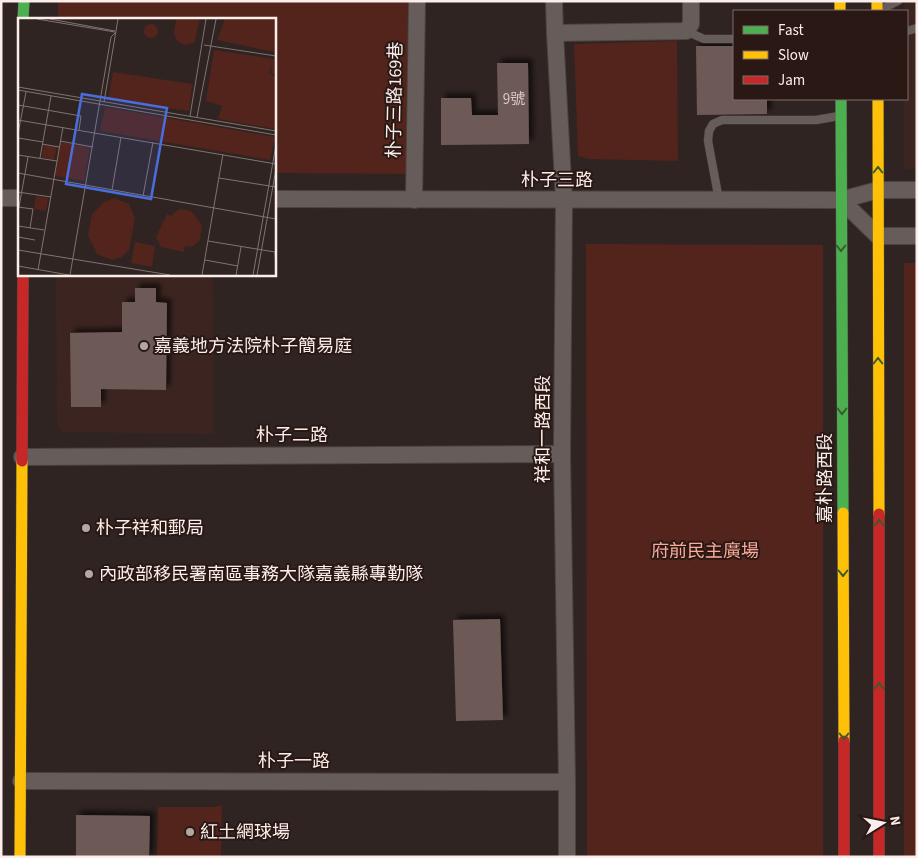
<svg xmlns="http://www.w3.org/2000/svg" width="918" height="858" viewBox="0 0 918 858" font-family="'Source Sans 3','Noto Sans TC',sans-serif">
<defs>
<filter id="shadow"><feDropShadow dx="4.5" dy="-4.5" stdDeviation="2.5" flood-color="#0009"/></filter>
</defs>
<rect width="100%" height="100%" fill="#2f2422"/>
<!-- built -->
<g fill="#3c2520">
<polygon points="904,1 917,1 917,169 904,169 904,99 907,99 907,11 904,11"/>
<polygon points="56,274 213,274 214,434 62,432 57,426"/>
</g>
<!-- green -->
<g fill="#52241b">
<polygon points="58,1 408,1 406,174 274,173 274,19 58,19"/>
<polygon points="677,41 678,161 589,159 578,156 574,44"/>
<polygon points="586,244 823,245 823,857 587,857"/>
<rect x="904" y="263" width="13" height="594"/>
<polygon points="222,805 221,857 157,857 158,807 215,807"/>
</g>
<!-- building -->
<g fill="#6d5a57" filter="url(#shadow)">
<polygon points="696,46 734,46 734,99 767,99 767,114 697,115"/>
<polygon points="497,63 528,63 529,144 441,145 441,98 471,98 472,115 498,115"/>
<polygon points="135,288 156,288 156,302 167,303 166,390 101,389 101,407 71,407 70,333 122,332 122,302 135,302"/>
<polygon points="500,619 503,720 456,721 453,620"/>
<polygon points="76,815 150,816 149,857 76,857"/>
</g>
<g fill="none" stroke-linecap="round" stroke-linejoin="round">
<defs>
<g id="lane">
<polyline points="880,10 898,1"/>
<polyline points="686,31 704,39 734,39"/>
<polyline points="907,31 917,28"/>
<polyline points="719,200 708,141 709,131 713,124 722,120 816,120 839,116"/>
</g>
<g id="street">
<polyline points="554,1 555,33 564,200 562,454 567,782 567,857"/>
<polyline points="555,33 686,31 691,24 691,1"/>
<polyline points="1,198 19,198"/>
<polyline points="274,199 841,200 878,190 917,190"/>
<polyline points="414,200 417,1"/>
<polyline points="841,200 878,236 917,236"/>
<polyline points="22,457 562,454"/>
<polyline points="21,781 567,782"/>
</g>
<g id="fast">
<polyline points="23,19 24,1"/>
<polyline points="841,99 843,513"/>
</g>
<g id="slow">
<polyline points="840,1 840,11"/>
<polyline points="877,1 877,11"/>
<polyline points="878,99 879,514"/>
<polyline points="843,513 844,741"/>
<polyline points="20,857 22,461"/>
</g>
<g id="jam">
<polyline points="22,461 23,274"/>
<polyline points="879,514 879,857"/>
<polyline points="844,741 844,857"/>
</g>
</defs>
<!-- lane casing -->
<use href="#lane" stroke="#4c4341" stroke-width="9"/>
<!-- street casing -->
<use href="#street" stroke="#4c4341" stroke-width="18"/>
<!-- fast casing -->
<use href="#fast" stroke="#4c4341" stroke-width="12"/>
<!-- slow casing -->
<use href="#slow" stroke="#4c4341" stroke-width="12"/>
<!-- jam casing -->
<use href="#jam" stroke="#4c4341" stroke-width="12"/>
<!-- lane -->
<use href="#lane" stroke="#665d5b" stroke-width="8"/>
<!-- street -->
<use href="#street" stroke="#665d5b" stroke-width="16"/>
<!-- fast -->
<use href="#fast" stroke="#4caf50" stroke-width="11"/>
<!-- slow -->
<use href="#slow" stroke="#ffc107" stroke-width="11"/>
<!-- jam -->
<use href="#jam" stroke="#c62828" stroke-width="11"/>
</g>
<!-- one-way arrows -->
<defs><path id="oneway-chevron" d="M-2-3.5L2.5 0L-2 3.5" fill="none" stroke-width="1.6" stroke-linecap="round" stroke-linejoin="round" transform="scale(1.25)"/></defs>
<g stroke="#395c2f">
<use href="#oneway-chevron" transform="translate(878 170) rotate(-90)"/>
<use href="#oneway-chevron" transform="translate(841 248) rotate(90)"/>
<use href="#oneway-chevron" transform="translate(878 361) rotate(-90)"/>
<use href="#oneway-chevron" transform="translate(842 411) rotate(90)"/>
<use href="#oneway-chevron" transform="translate(879 523) rotate(-90)"/>
<use href="#oneway-chevron" transform="translate(843 573) rotate(90)"/>
<use href="#oneway-chevron" transform="translate(879 686) rotate(-90)"/>
<use href="#oneway-chevron" transform="translate(844 736) rotate(90)"/>
</g>
<!-- markers -->
<g fill="#b3a7a4" stroke="#291814" stroke-width="2">
<circle cx="144" cy="346" r="5"/>
<circle cx="86" cy="528" r="5"/>
<circle cx="89" cy="574" r="5"/>
<circle cx="190" cy="832" r="5"/>
</g>
<g text-anchor="middle" dominant-baseline="central" stroke-width="4" stroke-linejoin="round" paint-order="stroke">
<!-- number labels -->
<g font-size="15" fill="#d7c8c5">
<text x="514" y="99">9號</text>
</g>
<!-- street labels -->
<g font-size="18" fill="#faedea" stroke="#291814">
<text transform="translate(395 100) rotate(-89)">朴子三路169巷</text>
<text x="557" y="180">朴子三路</text>
<text transform="translate(543 429) rotate(-90)">祥和一路西段</text>
<text x="292" y="435">朴子二路</text>
<text transform="translate(825 478) rotate(-90)">嘉朴路西段</text>
<text x="294" y="761">朴子一路</text>
</g>
<!-- poi labels -->
<g font-size="18" fill="#faedea" stroke="#291814" text-anchor="start">
<text x="154" y="346">嘉義地方法院朴子簡易庭</text>
<text x="96" y="528">朴子祥和郵局</text>
<text x="99" y="574">內政部移民署南區事務大隊嘉義縣專勤隊</text>
<text x="200" y="832">紅土網球場</text>
</g>
<!-- park labels -->
<g font-size="18" fill="#fba998" stroke="#291814">
<text x="705" y="551">府前民主廣場</text>
</g>
</g>
<!-- overview -->
<g transform="translate(18 18)">
<rect width="258" height="258" fill="#2f2422"/>
<path d="M158,1H182L176,25L167,27L159,23L156,15ZM207,1H257V56H253L254,46L251,56L257,58V111L200,101L204,88L188,83L196,32L256,41V34L199,22ZM126 13a7 7 0 1 1 14 0a7 7 0 1 1-14 0ZM95,54L174,66L171,93L90,82ZM87,89L257,119L252,142L82,113ZM43,124L72,129L66,163L37,158ZM26,127L39,129L36,142L24,139ZM18,178L30,180L28,193L16,191ZM96,180L111,186L117,200L111,232L104,239L94,242L79,236L70,217L74,196L86,184ZM161,191L173,193L184,207L182,222L174,229L167,228L166,234L143,229L138,219L149,196L153,198ZM117,224L137,228L134,249L113,245Z" fill="#52241b"/>
<path fill="none" stroke="#807472" stroke-width="1" d="M19,1L97,14M32,1L97,13M186,27L258,38M0,69L258,113M0,72L258,117M86,84L100,1M0,87L63,98L61,112M172,98L188,1M179,99L198,1M0,102L258,146M0,116L8,74M0,120L25,124M42,123L75,129M24,126L41,129M0,137L39,143M22,140L33,78M0,155L258,201M201,160L258,169M94,172L103,119M0,174L33,179M125,178L135,124M0,189L15,191L12,210M1,189L10,139M0,208L26,212M0,219L17,222M190,223L257,234M0,232L152,257M257,235L258,252M187,242L220,248M0,248L51,257M20,252L45,109M52,257L93,19L98,14M184,257L205,136M218,257L223,229M235,257L258,127M239,257L258,151"/>
<path fill="#496edc" fill-opacity="0.15" stroke="#496edc" stroke-width="2.5" d="M64,76L149,90L133,181L48,166Z"/>
<rect width="258" height="258" fill="none" stroke="#faedea" stroke-width="2.5"/>
</g>
<!-- border -->
<rect width="918" height="858" fill="none" stroke="#faedea" stroke-width="5"/>
<!-- legend -->
<rect x="733" y="10" width="175" height="90" fill="#291814" stroke="#7d6d6a"/>
<rect x="743" y="26" width="25" height="8" fill="#4caf50" stroke="#7d6d6a"/>
<text x="778" y="35" font-size="15" fill="#faedea">Fast</text>
<rect x="743" y="51" width="25" height="8" fill="#ffc107" stroke="#7d6d6a"/>
<text x="778" y="60" font-size="15" fill="#faedea">Slow</text>
<rect x="743" y="76" width="25" height="8" fill="#c62828" stroke="#7d6d6a"/>
<text x="778" y="85" font-size="15" fill="#faedea">Jam</text>
<!-- north arrow -->
<g transform="translate(883 823) rotate(80)" stroke="#291814" stroke-width="4" paint-order="stroke">
<path d="M0-4L9 19L0 12L-9 19Z" fill="#faedea"/>
<text y="-8" font-size="14" font-weight="bold" text-anchor="middle" fill="#faedea">N</text>
</g>
</svg>
